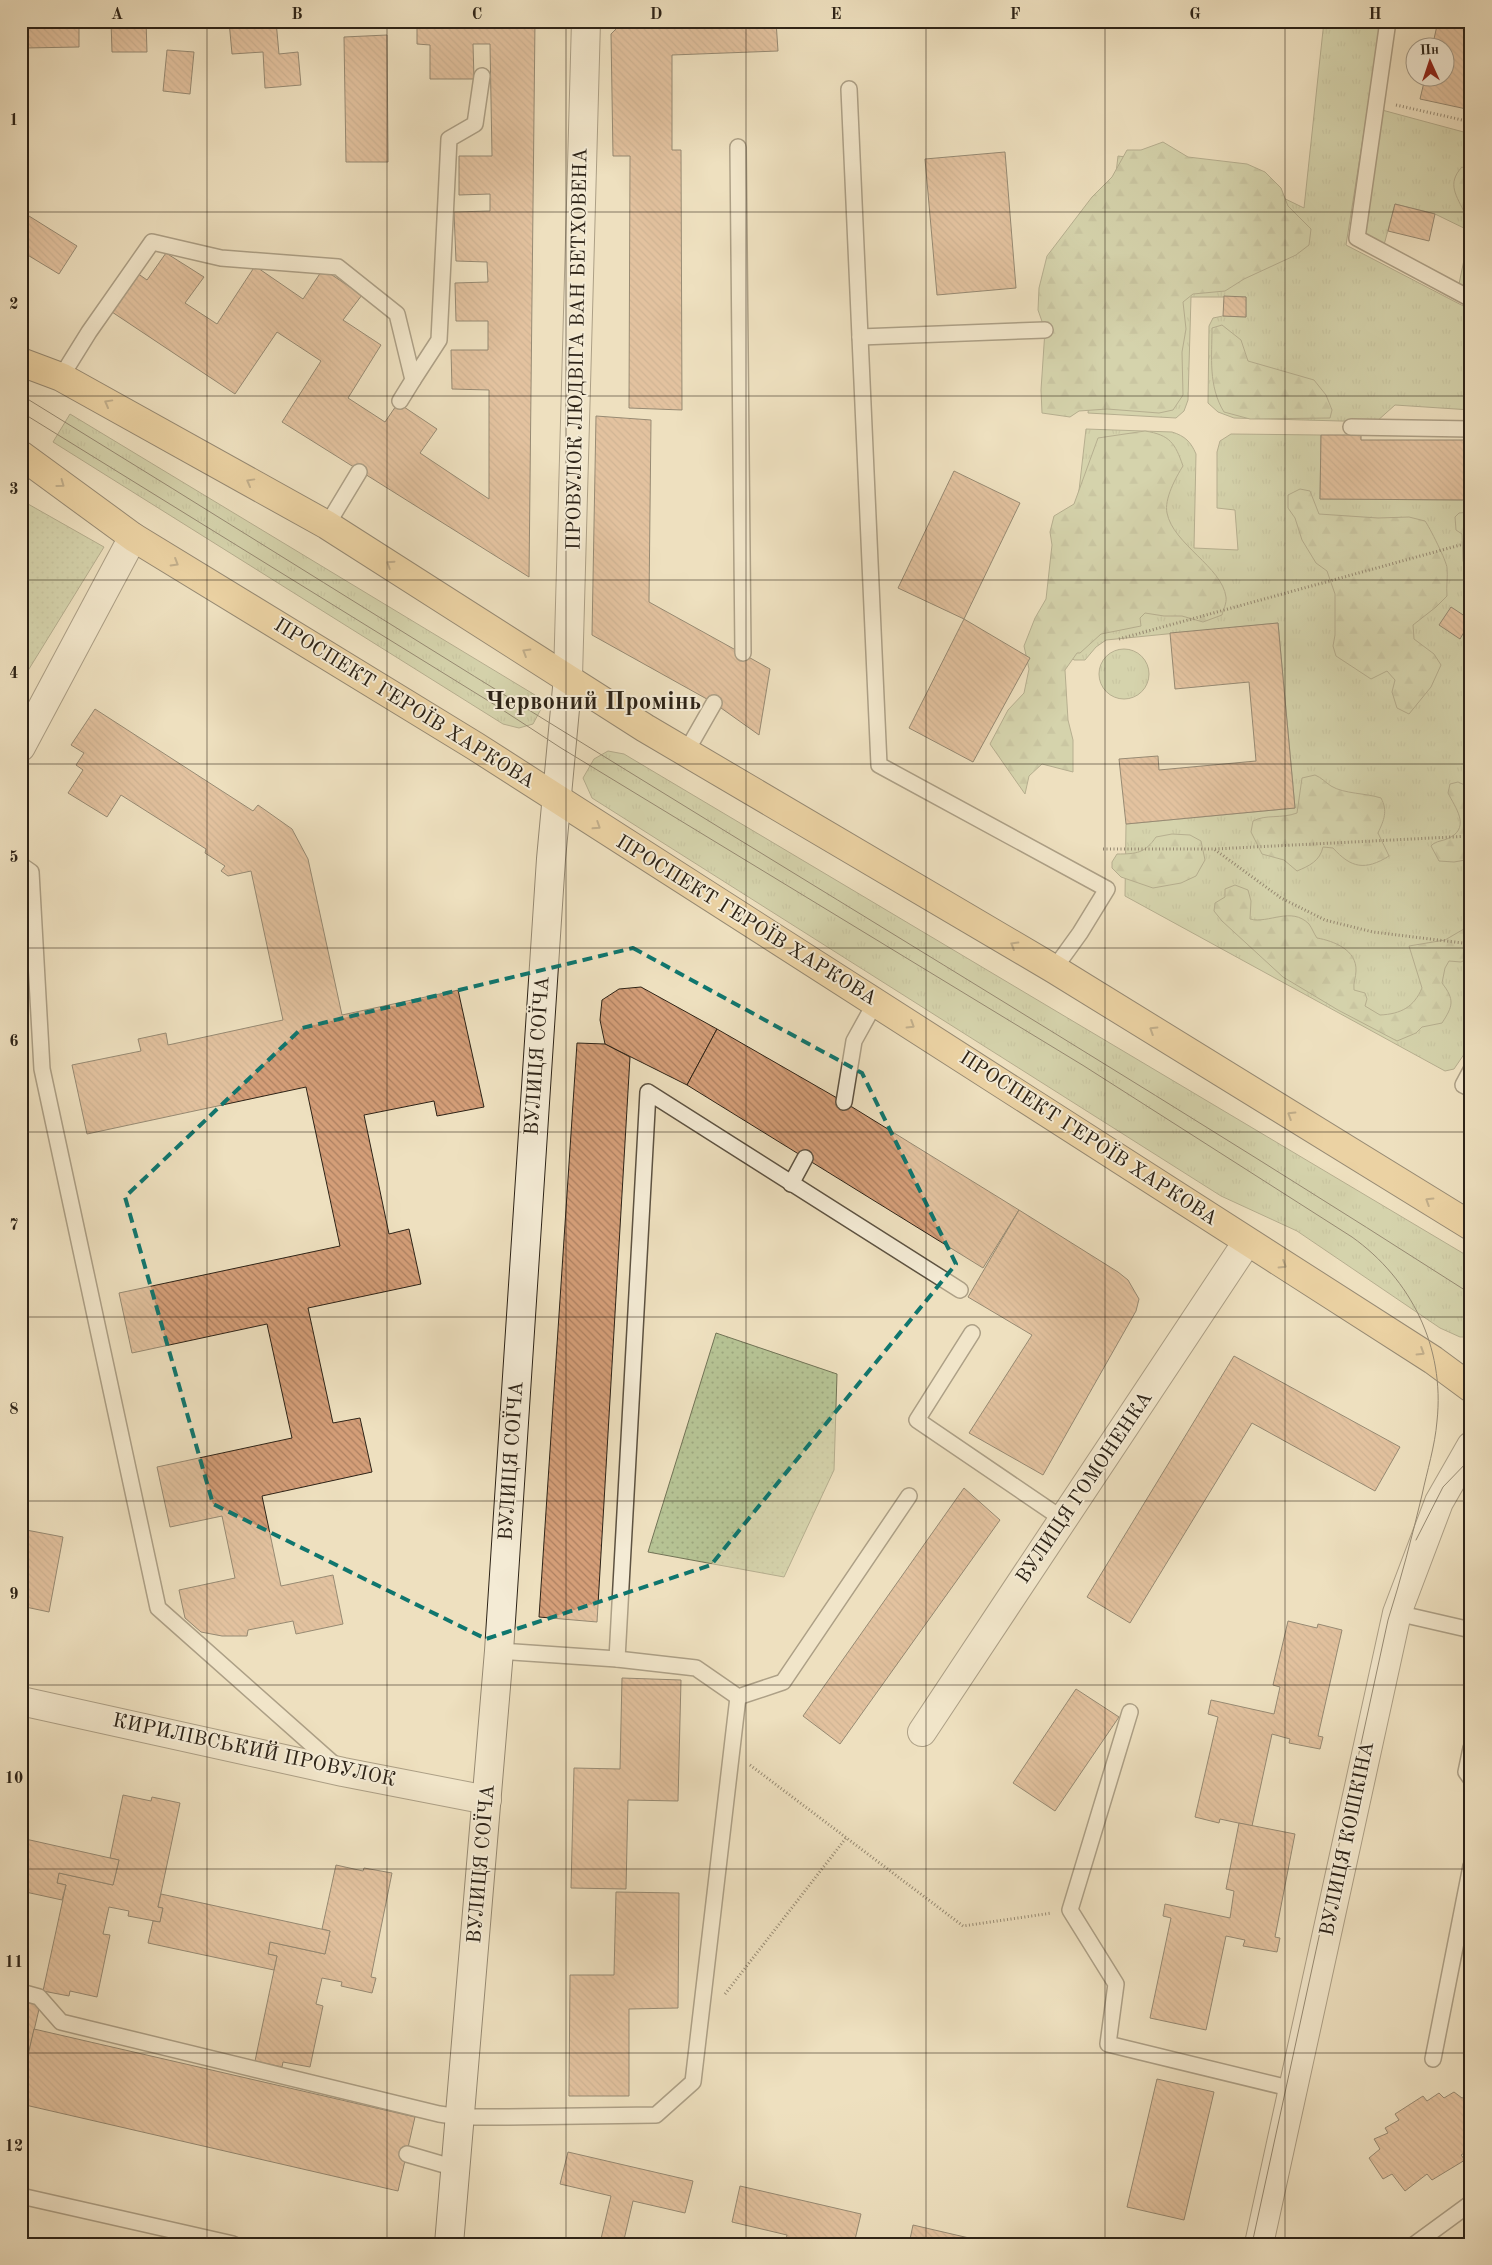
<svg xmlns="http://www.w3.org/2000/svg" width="1492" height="2265" viewBox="0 0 1492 2265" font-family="'Old Standard TT',serif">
<defs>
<pattern id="grass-tufts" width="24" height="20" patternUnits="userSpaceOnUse" patternTransform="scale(1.25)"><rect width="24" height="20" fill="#b6c394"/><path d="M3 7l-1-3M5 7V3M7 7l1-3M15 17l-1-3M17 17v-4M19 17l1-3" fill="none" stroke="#9da77f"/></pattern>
<pattern id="forest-firs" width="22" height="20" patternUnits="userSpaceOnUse" patternTransform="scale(1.25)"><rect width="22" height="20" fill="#b6c394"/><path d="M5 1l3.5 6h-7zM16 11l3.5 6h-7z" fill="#9da77f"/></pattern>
<pattern id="park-dots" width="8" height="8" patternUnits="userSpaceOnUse" patternTransform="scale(1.25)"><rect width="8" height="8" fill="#b6c394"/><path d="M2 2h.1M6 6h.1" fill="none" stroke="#9da77f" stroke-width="1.8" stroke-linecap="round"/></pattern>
<pattern id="building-back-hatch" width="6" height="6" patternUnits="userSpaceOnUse" patternTransform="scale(1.25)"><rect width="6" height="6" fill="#d49e78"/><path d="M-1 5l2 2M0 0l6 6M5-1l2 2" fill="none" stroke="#ac8061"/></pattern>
</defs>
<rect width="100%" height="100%" fill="#eee0bf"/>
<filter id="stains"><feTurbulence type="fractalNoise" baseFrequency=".004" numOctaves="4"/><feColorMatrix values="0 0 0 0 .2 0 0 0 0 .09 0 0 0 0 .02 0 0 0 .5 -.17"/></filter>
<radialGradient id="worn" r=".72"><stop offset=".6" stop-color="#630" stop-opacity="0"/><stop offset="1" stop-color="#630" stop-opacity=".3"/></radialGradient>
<!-- grass -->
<g fill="url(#grass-tufts)" stroke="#727356">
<polygon points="1324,21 1372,21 1378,23 1380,31 1346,245 1471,310 1471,410 1395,405 1376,422 1234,418 1218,412 1208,403 1209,326 1213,318 1223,316 1246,317 1246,297 1191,297 1188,400 1184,411 1176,418 1088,413 1118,156 1203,167 1271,192 1304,208"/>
<polygon points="1382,110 1471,134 1471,289 1459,284 1470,231 1435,214 1395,204 1384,245 1365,235"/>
<polygon points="70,414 535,695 541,709 533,724 519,728 503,724 53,442"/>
<path d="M1086,429L1172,432C1185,436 1191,442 1196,454L1194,548L1238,550L1235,510L1217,508V452L1220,441L1231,434L1321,435L1320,499L1471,500V1044L1454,1069L1445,1071L1125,896L1126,824L1295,808L1278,623L1106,640L1096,647L1085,660H1074L1061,649Z"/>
<circle cx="1124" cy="674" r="25"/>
<polygon points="608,751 624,754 1471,1258 1471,1337 1460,1337 1440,1328 1297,1231 1221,1196 592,798 583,778 594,759"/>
</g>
<!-- forest -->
<g fill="url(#forest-firs)" stroke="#727356">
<polygon points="1163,142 1188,157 1247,164 1265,172 1281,188 1288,206 1311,229 1309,245 1296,255 1244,279 1225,291 1193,294 1183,302 1186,329 1182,352 1183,395 1173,410 1159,413 1107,409 1079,411 1070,417 1042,413 1041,390 1045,330 1038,310 1039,288 1047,256 1092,197 1112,177 1127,150 1141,150"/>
<path d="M1462,167L1471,172V216L1465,214C1457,196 1446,184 1462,167Z"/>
<path d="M1222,325L1241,340L1248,361L1314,380L1326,395L1332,410L1330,418L1250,419L1224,412C1208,386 1212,357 1212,328Z"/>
<path d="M1145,431C1170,435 1175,443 1183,466C1176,477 1164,499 1167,513C1173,544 1222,567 1226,597C1227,603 1223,610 1222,615L1203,622L1182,616H1164L1145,613L1140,618L1141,626L1101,634L1080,653H1077L1065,670L1068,720L1073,740V772L1042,764L1029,776L1025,794L990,744L1008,710L1024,693L1029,669L1024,646L1035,618L1046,599L1052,545L1050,532L1054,516L1074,504L1098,438Z"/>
<path d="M1300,489L1310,491L1319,514L1378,518L1409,517L1425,521C1429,526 1447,562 1447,568C1448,577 1446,586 1447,596L1436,607L1413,625L1414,639L1434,654L1441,665L1431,687L1409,714L1397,708L1392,692L1395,680L1387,671L1371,679L1336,656L1333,646L1335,635V594L1327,571L1316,563L1302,540L1295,518L1288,508V495Z"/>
<polygon points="1471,512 1471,577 1463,561 1462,534 1456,530 1455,517 1459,513"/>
<path d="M1315,775C1322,778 1325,782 1331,786C1344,794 1366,793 1381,798C1388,811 1384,820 1378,833L1389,856C1365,871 1351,868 1333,848L1323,847C1320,861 1309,866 1297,871L1284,860L1262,854L1251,832L1253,821C1266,814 1281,819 1297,813L1302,778Z"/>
<path d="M1458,782L1467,786L1471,794V859L1454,862L1439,861L1431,846L1433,844C1439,840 1445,841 1451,837C1470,826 1455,807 1448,793L1450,784Z"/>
<path d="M1172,834L1190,835L1201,841L1205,860L1196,876L1181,883L1153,888L1121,877L1112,868V862L1117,854C1137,854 1145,853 1156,837Z"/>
<path d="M1235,885L1248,890L1251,901L1250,919C1269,924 1291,906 1309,924C1312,928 1314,934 1317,938C1334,941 1357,950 1356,971C1356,977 1353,983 1354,990L1365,993L1367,999L1365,1006L1380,1015C1401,1014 1414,1007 1422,988L1409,946L1445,940L1469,926L1471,921V957L1461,962L1449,961L1445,968L1442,983C1455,1000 1453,1006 1442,1023L1422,1027L1416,1033L1397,1041L1338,1010L1283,977L1222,921L1214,911L1215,903L1225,897V889Z"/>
</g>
<!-- park -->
<g fill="url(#park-dots)" stroke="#727356">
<polygon points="21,500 104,547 21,682"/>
<polygon points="716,1333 837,1374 834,1470 784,1577 648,1552"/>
</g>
<!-- building -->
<g fill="url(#building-back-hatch)" stroke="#2d2317">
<polygon points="25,21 79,21 79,47 25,48"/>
<polygon points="111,21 146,21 147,52 112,52"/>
<polygon points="229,21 276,21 279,54 298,52 301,85 265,88 263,52 232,54"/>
<polygon points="417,21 535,21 529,577 282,422 321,361 277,332 235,394 112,312 137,273 147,280 166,253 204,277 185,303 217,324 255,266 303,299 323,269 362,295 343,320 381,345 348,398 385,422 398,403 437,429 420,453 489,499 489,390 452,389 451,350 488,350 488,321 456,321 455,283 488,282 487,262 456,261 454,212 490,211 490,194 459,195 459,156 492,156 490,44 473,44 474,79 430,79 430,45 417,44"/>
<polygon points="624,21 776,21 778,51 672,55 672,150 681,150 682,410 629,408 630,156 613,156 611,34"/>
<polygon points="1438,21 1471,21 1471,110 1420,99 1425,78 1444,78 1444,48 1432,48"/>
<polygon points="387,35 388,162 346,162 344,37"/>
<polygon points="167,50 194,52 190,94 163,91"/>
<polygon points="1005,152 1016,288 937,295 925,159"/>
<polygon points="1395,204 1435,214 1429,241 1388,231"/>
<polygon points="21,211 77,246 59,274 21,251"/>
<polygon points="1224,296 1246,297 1246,317 1223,316"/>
<polygon points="596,416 651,420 649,602 770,669 759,735 714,703 592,635"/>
<polygon points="1321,435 1361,435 1361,440 1471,440 1471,500 1320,499"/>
<polygon points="954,471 1020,503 964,619 898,588"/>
<polygon points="1451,607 1471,620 1460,639 1439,625"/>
<polygon points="964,619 1030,658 973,762 909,728"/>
<polygon points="1278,623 1295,808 1126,824 1119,759 1158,756 1159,770 1256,761 1249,682 1175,689 1170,633"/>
<polygon points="95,709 253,811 258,805 292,829 308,859 342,1015 458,990 484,1107 437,1116 434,1101 364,1115 389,1234 409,1229 421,1284 308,1308 333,1423 360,1418 372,1472 262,1496 281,1586 333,1575 343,1624 296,1634 293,1621 248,1630 247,1636 222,1636 201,1632 185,1618 179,1590 235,1578 222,1516 170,1527 157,1467 292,1438 267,1324 132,1353 119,1293 340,1246 306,1087 87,1134 72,1065 141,1051 138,1039 166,1033 168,1045 283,1020 251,871 228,876 221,871 225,866 205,853 206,849 121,795 107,817 68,793 83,770 76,765 84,753 71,745"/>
<polygon points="641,987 717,1029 687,1085 605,1044 600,1020 602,1000 619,989"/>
<polygon points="717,1029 844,1102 1019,1210 983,1268 687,1085"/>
<polygon points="577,1043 605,1044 630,1057 597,1622 539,1617"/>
<polygon points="1019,1210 1118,1272 1128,1280 1139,1299 1136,1311 1043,1475 969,1433 1032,1335 968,1297"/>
<polygon points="1234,1356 1400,1447 1375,1491 1252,1423 1130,1623 1087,1597"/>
<polygon points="21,1478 28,1479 21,1512"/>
<polygon points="964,1488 1000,1520 840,1744 803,1716"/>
<polygon points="21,1529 63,1537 49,1612 21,1606"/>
<polygon points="1288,1621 1317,1628 1318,1624 1342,1630 1318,1736 1323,1737 1320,1749 1289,1743 1290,1739 1272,1734 1252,1826 1220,1819 1219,1823 1195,1817 1218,1717 1208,1714 1211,1700 1274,1714 1280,1687 1273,1685"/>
<polygon points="622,1678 681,1680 678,1801 628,1800 626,1889 571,1888 574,1768 620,1769"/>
<polygon points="1076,1689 1119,1717 1055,1811 1013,1783"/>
<polygon points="123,1795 151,1801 152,1797 180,1803 158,1907 163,1908 160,1922 128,1916 129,1911 109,1907 103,1934 110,1935 97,1997 70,1991 69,1996 43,1991 66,1885 57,1883 59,1873 113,1885 119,1860 110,1858"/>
<polygon points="1239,1823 1295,1834 1275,1937 1280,1938 1277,1952 1243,1946 1245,1940 1226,1936 1206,2030 1150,2018 1171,1918 1163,1916 1165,1904 1230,1918 1234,1891 1226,1889"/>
<polygon points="21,1838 119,1860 113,1885 59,1873 57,1883 66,1885 62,1900 21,1891"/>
<polygon points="336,1865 363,1871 364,1868 392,1873 371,1977 376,1978 372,1993 341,1986 342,1982 322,1978 316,2004 323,2006 310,2067 283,2062 282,2067 255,2061 277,1956 268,1954 270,1942 325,1954 330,1931 322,1929"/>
<polygon points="616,1892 679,1893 678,2008 629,2009 629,2096 569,2096 570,1975 614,1975"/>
<polygon points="161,1894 330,1931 325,1954 270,1942 268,1954 277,1956 274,1970 148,1943 153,1921 160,1922 163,1908 158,1907"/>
<polygon points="21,2001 40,2005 21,2086"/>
<polygon points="34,2029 415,2117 398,2191 21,2104 21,2086"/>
<polygon points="1157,2079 1214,2092 1184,2220 1127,2207"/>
<polygon points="1454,2092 1462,2098 1471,2095 1471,2149 1461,2155 1465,2160 1432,2180 1427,2174 1405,2191 1392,2174 1383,2179 1369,2158 1380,2149 1374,2139 1388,2133 1385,2128 1399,2120 1395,2114 1423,2096 1427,2101 1439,2093 1444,2098"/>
<polygon points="568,2152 693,2181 685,2213 633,2201 623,2244 586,2244 587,2239 600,2243 611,2196 560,2184"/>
<polygon points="740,2186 861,2214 854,2244 825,2244 806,2239 805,2244 785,2244 787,2235 732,2222"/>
<polygon points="913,2225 995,2244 909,2244"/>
</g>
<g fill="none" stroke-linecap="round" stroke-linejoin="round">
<defs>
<g id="lane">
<polyline points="1388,21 1357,238 1471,299"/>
<polyline points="849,89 879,765 1107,889 1080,933 1054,969"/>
<polyline points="738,147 743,653"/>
<polyline points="860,337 1045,330"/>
<polyline points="61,377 89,332 152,242 221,258 338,267 397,314 413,380 400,401"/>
<polyline points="413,380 439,340 449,139 475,124 482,76"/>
<polyline points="1351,427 1471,429"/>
<polyline points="327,525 359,472"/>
<polyline points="686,752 714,703"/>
<polyline points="21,865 31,872 42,1069 158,1608 336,1766"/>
<polyline points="1471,1070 1463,1085 1471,1089"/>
<polyline points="844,1102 854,1041 875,1003"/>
<polyline points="791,1184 805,1158"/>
<polyline points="972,1333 917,1420 1064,1520"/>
<polyline points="1397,1613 1471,1630"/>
<polyline points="499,1651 617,1659 696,1668 738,1697 783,1682 909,1496"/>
<polyline points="617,1659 648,1092 960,1290"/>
<polyline points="1130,1712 1070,1910 1116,1984 1108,2044 1293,2089"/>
<polyline points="1471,1748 1466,1772 1471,1779"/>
<polyline points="21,1992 39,1997 61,2022 439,2114 460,2117 501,2117 656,2115 693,2082 738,1697"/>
<polyline points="1433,2059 1471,1866"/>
<polyline points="407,2154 455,2168"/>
<polyline points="21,2196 233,2244"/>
<polyline points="1415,2244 1471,2203"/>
</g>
<g id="street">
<polyline points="568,677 586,21"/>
<polyline points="21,747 133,537"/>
<polyline points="21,1701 343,1772 487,1800"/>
<polyline points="922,1732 1247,1242"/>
<polyline points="1259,2244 1397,1613 1439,1502 1471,1446"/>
</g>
<polyline id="secondary" points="449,2244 499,1651 551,859 568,677"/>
<g id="primary">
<polyline points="21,362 61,377 327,525 645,728 1054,969 1471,1226"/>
<polyline points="21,455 133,537 475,746 1433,1360 1471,1388"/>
</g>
</defs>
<!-- lane casing -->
<use href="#lane" stroke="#5d5241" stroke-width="18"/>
<!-- street casing -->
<use href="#street" stroke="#5d5241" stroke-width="30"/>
<!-- secondary casing -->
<use href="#secondary" stroke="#2d2317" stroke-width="30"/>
<!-- primary casing -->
<use href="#primary" stroke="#2d2317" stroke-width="30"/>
<!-- path -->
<g stroke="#2d2317" stroke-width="3" stroke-dasharray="1 2.5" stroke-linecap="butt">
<polyline points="1396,105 1471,122"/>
<polyline points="1119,639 1471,542"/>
<polyline points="1103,849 1214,849 1281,898 1325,920 1373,932 1471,944"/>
<polyline points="1215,849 1471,836"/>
<polyline points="750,1765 963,1926 1052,1913"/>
<polyline points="725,1994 846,1838"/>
</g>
<!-- lane -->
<use href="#lane" stroke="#f4ebd5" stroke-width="15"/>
<!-- street -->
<use href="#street" stroke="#f4ebd5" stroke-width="28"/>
<!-- secondary -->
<use href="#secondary" stroke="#f4ebd5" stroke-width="28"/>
<!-- primary -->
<use href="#primary" stroke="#e7c080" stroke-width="28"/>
<!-- tram -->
<g stroke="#2d2317" stroke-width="1">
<path d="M21,395C223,519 424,646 626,770C908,944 1192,1115 1471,1294"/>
<path d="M21,412L495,705L561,748L1084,1066L1352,1237C1411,1279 1445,1347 1437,1421C1435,1446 1427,1471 1422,1495C1412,1537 1401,1579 1388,1620L1252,2244"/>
<polyline points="1416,1540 1443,1487 1471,1458"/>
</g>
</g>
<!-- one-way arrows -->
<defs><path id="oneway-chevron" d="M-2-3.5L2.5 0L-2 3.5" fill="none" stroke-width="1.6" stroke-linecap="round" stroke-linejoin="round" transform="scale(1.25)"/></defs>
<g stroke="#8a724c">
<use href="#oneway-chevron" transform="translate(108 403) rotate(-151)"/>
<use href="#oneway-chevron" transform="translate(250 482) rotate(-151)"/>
<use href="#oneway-chevron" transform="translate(61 484) rotate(36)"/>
<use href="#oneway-chevron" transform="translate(175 563) rotate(31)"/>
<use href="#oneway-chevron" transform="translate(390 564) rotate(-147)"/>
<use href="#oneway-chevron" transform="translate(526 652) rotate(-149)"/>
<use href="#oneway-chevron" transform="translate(597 826) rotate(33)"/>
<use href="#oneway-chevron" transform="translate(1014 945) rotate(-149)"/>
<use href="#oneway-chevron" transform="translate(911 1025) rotate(32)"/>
<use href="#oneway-chevron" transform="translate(1153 1030) rotate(-148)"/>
<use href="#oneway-chevron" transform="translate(1291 1115) rotate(-148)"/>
<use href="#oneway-chevron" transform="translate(1429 1201) rotate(-148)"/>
<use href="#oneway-chevron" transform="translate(1283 1265) rotate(32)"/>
<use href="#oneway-chevron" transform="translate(1421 1352) rotate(32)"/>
</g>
<!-- marked area -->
<path d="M0 0H1492V2265H0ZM633,948L862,1073L956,1264L711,1565L486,1639L213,1504L125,1197L302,1028Z" fill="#eee0bf" fill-opacity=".55" fill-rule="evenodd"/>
<path fill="none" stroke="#0f766e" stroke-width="4" stroke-dasharray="10 6" stroke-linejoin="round" d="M633,948L862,1073L956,1264L711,1565L486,1639L213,1504L125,1197L302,1028Z"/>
<!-- grid -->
<path fill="none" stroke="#2d2317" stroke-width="1" stroke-opacity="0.55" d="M207,21V2244M387,21V2244M566,21V2244M746,21V2244M926,21V2244M1105,21V2244M1285,21V2244M21,212H1471M21,396H1471M21,580H1471M21,764H1471M21,948H1471M21,1132H1471M21,1317H1471M21,1501H1471M21,1685H1471M21,1869H1471M21,2053H1471"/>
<g text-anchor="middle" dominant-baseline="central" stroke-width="4" stroke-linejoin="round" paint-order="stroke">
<!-- street labels -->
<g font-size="20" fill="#2d2317" stroke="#f4ebd5">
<text transform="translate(578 349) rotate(-89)">ПРОВУЛОК ЛЮДВІГА ВАН БЕТХОВЕНА</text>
<text transform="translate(404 704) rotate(32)">ПРОСПЕКТ ГЕРОЇВ ХАРКОВА</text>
<text transform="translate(746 921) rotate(32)">ПРОСПЕКТ ГЕРОЇВ ХАРКОВА</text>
<text transform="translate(538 1056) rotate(-86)">ВУЛИЦЯ СОЇЧА</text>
<text transform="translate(1088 1139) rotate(33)">ПРОСПЕКТ ГЕРОЇВ ХАРКОВА</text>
<text transform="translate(512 1461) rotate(-86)">ВУЛИЦЯ СОЇЧА</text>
<text transform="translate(1085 1488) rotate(-56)">ВУЛИЦЯ ГОМОНЕНКА</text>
<text transform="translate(254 1751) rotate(12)">КИРИЛІВСЬКИЙ ПРОВУЛОК</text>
<text transform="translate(1348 1839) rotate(-78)">ВУЛИЦЯ КОШКІНА</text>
<text transform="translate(482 1864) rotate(-85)">ВУЛИЦЯ СОЇЧА</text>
</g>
<!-- district labels -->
<g font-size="25" font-weight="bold" fill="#2d2317" stroke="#f4ebd5">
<text x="593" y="702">Червоний Промінь</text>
</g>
</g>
<!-- margin -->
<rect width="1492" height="2265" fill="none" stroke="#eee0bf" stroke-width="55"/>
<!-- north arrow -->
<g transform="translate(1430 62) rotate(357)"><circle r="24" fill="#f4ebd5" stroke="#a49b89"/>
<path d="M0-4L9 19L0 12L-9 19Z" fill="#8f2418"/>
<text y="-8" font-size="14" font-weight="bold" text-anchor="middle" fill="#2d2317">Пн</text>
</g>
<rect x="28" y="28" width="1436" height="2210" fill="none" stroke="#2d2317" stroke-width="2"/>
<g font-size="16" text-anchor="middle" font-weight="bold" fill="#2d2317">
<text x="117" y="19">A</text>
<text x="297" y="19">B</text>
<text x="477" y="19">C</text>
<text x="656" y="19">D</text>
<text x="836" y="19">E</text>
<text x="1015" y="19">F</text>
<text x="1195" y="19">G</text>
<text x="1375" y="19">H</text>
<text x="14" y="125">1</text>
<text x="14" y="309">2</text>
<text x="14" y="494">3</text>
<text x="14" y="678">4</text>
<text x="14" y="862">5</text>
<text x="14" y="1046">6</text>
<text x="14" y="1230">7</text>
<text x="14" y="1414">8</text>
<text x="14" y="1599">9</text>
<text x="14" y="1783">10</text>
<text x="14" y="1967">11</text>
<text x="14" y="2151">12</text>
</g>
<rect width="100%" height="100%" filter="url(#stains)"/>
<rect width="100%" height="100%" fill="url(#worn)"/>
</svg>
